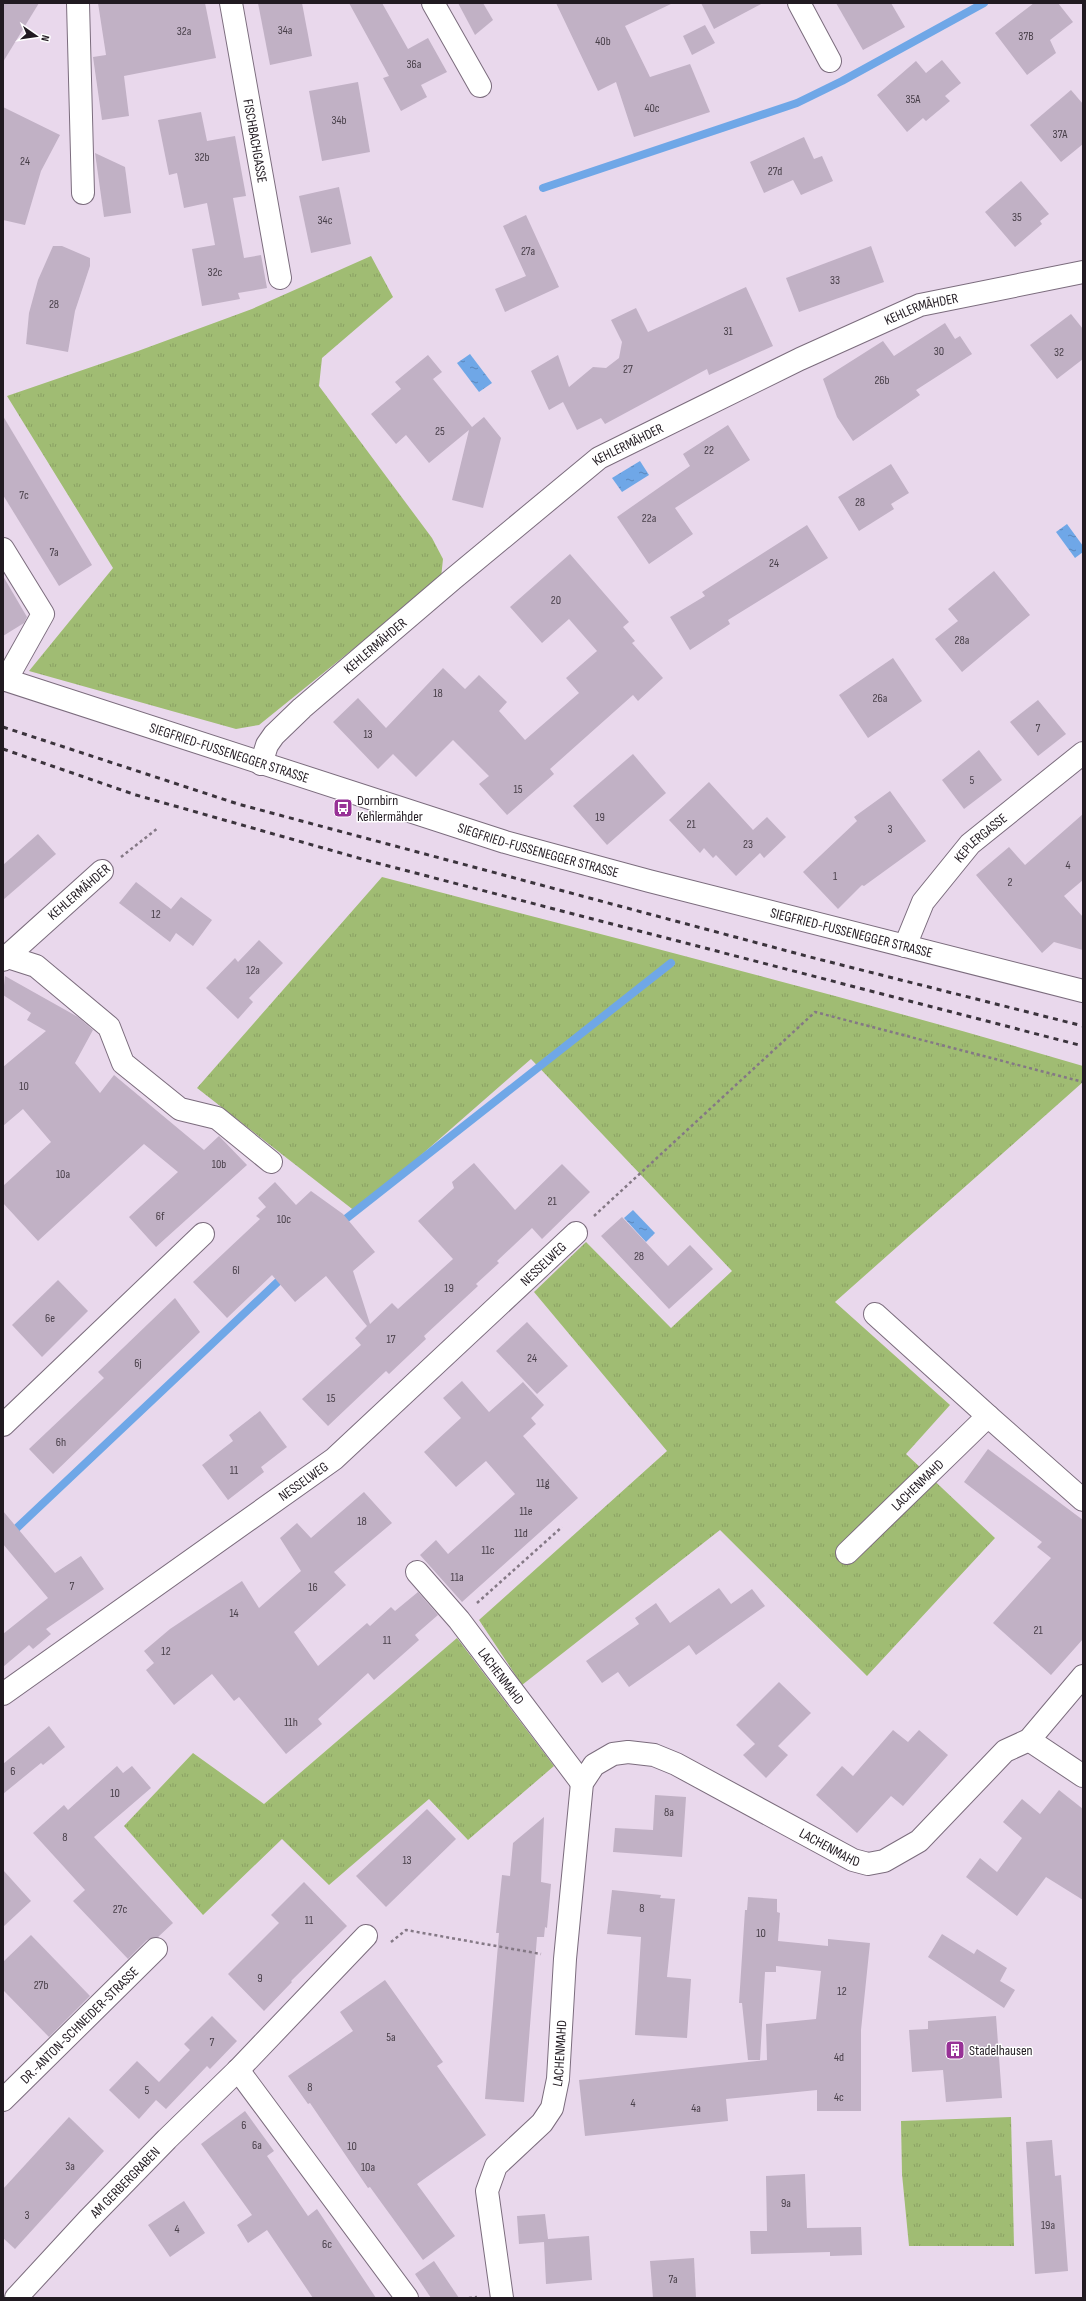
<svg xmlns="http://www.w3.org/2000/svg" width="1086" height="2301" viewBox="0 0 1086 2301" font-family="'Sofia Sans Condensed',sans-serif">
<defs>
<pattern id="grass-tufts" width="24" height="20" patternUnits="userSpaceOnUse"><rect width="24" height="20" fill="#a0bc73"/><path d="M3 7l-1-3M5 7V3M7 7l1-3M15 17l-1-3M17 17v-4M19 17l1-3" fill="none" stroke="#8aa163"/></pattern>
<pattern id="water-ripples" width="26" height="14" patternUnits="userSpaceOnUse"><rect width="26" height="14" fill="#6fa7e7"/><path d="M2 4q2-2 4 0t4 0M15 11q2-2 4 0t4 0" fill="none" stroke="#5b87bb"/></pattern>
</defs>
<rect width="100%" height="100%" fill="#e9d8ec"/>
<!-- grass -->
<g fill="url(#grass-tufts)">
<polygon points="371,256 393,297 322,358 319,386 432,538 443,559 441,578 259,725 236,729 29,671 113,568 7,396 138,351 252,309"/>
<path d="M382,877C616,939 851,997 1083,1066V1082L835,1302L950,1405L906,1454L995,1538L867,1676L720,1530L522,1685L479,1620L667,1451L534,1292L586,1242L671,1328L732,1271L531,1059L356,1212L197,1088Z"/>
<polygon points="457,1638 554,1766 468,1840 429,1799 329,1885 282,1839 203,1915 124,1826 193,1753 264,1804"/>
<polygon points="1011,2117 1014,2246 909,2246 902,2174 901,2121"/>
</g>
<!-- water -->
<g fill="url(#water-ripples)">
<polygon points="470,354 492,383 479,392 457,363"/>
<polygon points="640,461 649,475 622,492 612,478"/>
<polygon points="1067,524 1083,546 1083,552 1075,558 1056,532"/>
<polygon points="633,1210 655,1233 646,1242 624,1218"/>
</g>
<g fill="none" stroke-linecap="round" stroke-linejoin="round">
<!-- stream -->
<g stroke="#6fa7e7" stroke-width="8">
<polyline points="543,188 797,103 842,81 984,3"/>
<polyline points="338,1225 671,963"/>
<polyline points="3,1541 285,1275"/>
</g>
</g>
<!-- building -->
<g fill="#c1b1c5">
<polygon points="3,3 39,3 3,62"/>
<polygon points="98,3 205,3 216,58 124,76 129,116 102,120 93,57 106,55"/>
<polygon points="258,3 302,3 312,56 270,65"/>
<polygon points="349,3 382,3 408,49 428,38 447,72 421,85 427,97 401,111 383,78 389,76"/>
<polygon points="458,3 483,3 493,20 475,35"/>
<polygon points="556,3 673,3 625,26 650,77 690,64 710,112 634,137 616,82 598,91"/>
<polygon points="701,3 763,3 714,29"/>
<polygon points="836,3 891,3 905,27 863,50"/>
<polygon points="1034,3 1058,3 1073,22 1050,40 1056,53 1027,75 995,33"/>
<polygon points="705,25 715,43 692,55 683,36"/>
<polygon points="942,60 961,83 945,96 950,101 926,121 923,118 907,132 877,95 916,61 926,73"/>
<polygon points="358,82 370,152 322,161 309,91"/>
<polygon points="1071,90 1083,104 1083,144 1061,162 1030,125"/>
<polygon points="3,107 60,135 41,171 25,225 3,220"/>
<polygon points="201,112 207,141 235,136 246,196 233,198 244,258 261,255 267,288 238,293 240,299 202,306 192,249 215,245 207,203 184,208 177,173 169,175 158,120"/>
<polygon points="804,137 814,159 822,156 833,181 801,195 793,180 764,193 750,162"/>
<polygon points="95,153 125,167 131,213 104,217"/>
<polygon points="1021,181 1049,214 1040,221 1042,224 1015,247 985,212"/>
<polygon points="339,187 351,244 311,253 299,196"/>
<polygon points="526,215 559,287 505,312 495,289 526,276 503,226"/>
<polygon points="53,246 62,246 90,258 90,266 75,311 68,352 26,344 29,313 38,280"/>
<polygon points="871,246 884,282 799,312 786,278"/>
<polygon points="746,287 773,346 709,375 707,369 605,424 601,418 577,430 563,402 549,410 531,371 558,355 569,387 593,367 606,368 619,358 622,342 611,320 636,308 648,332"/>
<polygon points="1071,314 1083,329 1083,359 1057,379 1030,345"/>
<polygon points="945,323 955,339 960,336 972,354 916,390 920,395 853,441 837,417 823,379 883,341 894,356"/>
<polygon points="428,355 442,372 433,379 472,427 484,417 501,438 483,508 452,500 469,430 429,463 406,435 396,444 371,414 401,389 395,382"/>
<polygon points="3,416 92,565 59,586 3,495"/>
<polygon points="728,425 750,460 675,508 693,534 649,564 617,517 690,466 683,454"/>
<polygon points="891,464 909,493 891,504 894,509 859,531 838,497"/>
<polygon points="807,525 828,558 728,620 730,624 690,650 670,617 705,596 702,592"/>
<polygon points="570,554 629,622 623,627 635,641 632,643 663,678 638,701 633,695 550,769 554,774 507,815 479,784 489,776 453,740 416,777 393,754 378,769 333,722 358,698 386,728 443,668 465,689 479,675 507,702 499,711 525,740 579,693 566,678 597,651 569,619 542,643 510,607"/>
<polygon points="994,571 1030,615 962,672 935,639 958,621 948,609"/>
<polygon points="3,576 27,617 24,623 3,636"/>
<polygon points="893,658 922,701 868,738 839,695"/>
<polygon points="1038,700 1066,734 1038,756 1010,722"/>
<polygon points="979,750 1002,780 964,809 942,780"/>
<polygon points="633,754 666,793 607,845 573,806"/>
<polygon points="709,782 753,830 767,817 786,837 764,858 760,853 736,876 716,855 713,858 704,848 700,853 669,820"/>
<polygon points="890,791 926,841 864,886 862,885 838,909 803,872 857,821 854,817"/>
<polygon points="1083,814 1083,880 1064,896 1083,917 1083,950 1054,942 1042,953 976,875 1009,847 1025,865"/>
<polygon points="38,834 56,854 3,900 3,865"/>
<polygon points="136,882 171,909 181,897 212,920 193,946 176,933 170,942 119,903"/>
<polygon points="259,940 283,963 249,998 253,1002 238,1019 206,988 235,958 238,962"/>
<polygon points="5,976 78,1017 93,1030 75,1063 100,1093 114,1075 204,1150 219,1136 247,1165 156,1247 129,1217 178,1172 144,1144 38,1241 3,1203 3,1186 51,1142 23,1109 3,1126 3,1067 46,1031 27,1020 31,1013 3,995"/>
<polygon points="474,1163 515,1210 562,1164 590,1192 542,1239 532,1228 497,1261 499,1263 476,1284 478,1286 424,1336 426,1339 389,1374 386,1371 328,1426 302,1399 361,1345 355,1338 367,1326 326,1276 295,1302 272,1275 227,1318 193,1282 260,1219 256,1216 266,1207 258,1198 275,1182 296,1205 311,1191 343,1214 375,1252 353,1271 370,1324 392,1303 398,1309 453,1259 418,1221 454,1188 452,1182"/>
<polygon points="622,1217 668,1266 690,1245 713,1269 669,1309 601,1236"/>
<polygon points="58,1280 88,1311 42,1357 12,1325"/>
<polygon points="175,1298 200,1332 53,1474 29,1449 104,1378 98,1372"/>
<polygon points="527,1322 568,1366 537,1394 496,1351"/>
<polygon points="462,1381 489,1412 523,1382 544,1405 531,1418 536,1424 523,1436 578,1498 462,1602 420,1555 436,1540 448,1554 515,1494 486,1461 456,1487 424,1452 461,1418 443,1398"/>
<polygon points="260,1411 287,1447 261,1467 264,1472 228,1500 202,1465 233,1441 229,1435"/>
<polygon points="988,1449 1083,1520 1083,1639 1051,1675 993,1623 1051,1558 1037,1547 1042,1542 964,1482"/>
<polygon points="364,1492 392,1523 334,1572 346,1585 294,1632 318,1666 367,1623 370,1626 391,1607 395,1611 418,1592 438,1615 415,1635 419,1640 374,1680 368,1673 318,1719 322,1724 286,1754 239,1697 234,1701 212,1674 174,1705 146,1670 154,1663 144,1651 170,1629 242,1581 259,1608 301,1571 280,1538 297,1523 311,1538"/>
<polygon points="3,1511 55,1573 81,1556 104,1589 46,1629 51,1634 33,1649 29,1645 3,1667 3,1634 48,1598 3,1544"/>
<polygon points="719,1588 731,1604 752,1589 765,1606 696,1655 689,1645 629,1687 618,1672 602,1683 586,1661 639,1624 635,1618 656,1603 670,1623"/>
<polygon points="779,1682 811,1713 778,1746 788,1755 766,1778 743,1755 755,1744 736,1725"/>
<polygon points="49,1726 65,1747 43,1765 41,1763 3,1794 3,1764"/>
<polygon points="893,1730 908,1742 919,1730 948,1755 903,1806 891,1796 857,1833 816,1795 842,1766 853,1776"/>
<polygon points="117,1766 123,1773 132,1766 151,1788 94,1837 173,1923 158,1937 147,1940 128,1959 73,1901 85,1890 33,1833 64,1805 68,1810"/>
<polygon points="1059,1790 1083,1809 1083,1900 1046,1877 1017,1916 966,1877 980,1858 997,1872 1022,1838 1003,1822 1022,1799 1040,1814"/>
<polygon points="655,1795 686,1797 682,1857 613,1852 615,1828 653,1830"/>
<polygon points="427,1809 456,1839 386,1907 356,1876"/>
<polygon points="544,1817 541,1882 551,1884 547,1928 545,1927 544,1937 537,1937 524,2102 485,2099 499,1933 496,1933 502,1875 510,1876 513,1843"/>
<polygon points="3,1870 31,1901 3,1927"/>
<polygon points="304,1882 347,1926 291,1981 292,1982 264,2011 228,1974 279,1923 271,1915"/>
<polygon points="612,1890 661,1895 660,1898 675,1899 667,1977 691,1979 687,2038 635,2035 641,1937 607,1934"/>
<polygon points="748,1897 777,1899 777,1912 780,1913 778,1941 828,1946 828,1939 870,1943 861,2030 861,2111 817,2111 817,2090 726,2099 728,2121 585,2136 579,2080 767,2060 766,2024 816,2019 821,1971 776,1966 776,1972 765,1972 760,2060 748,2060 742,2003 739,2003 745,1910 747,1910"/>
<polygon points="942,1934 974,1954 977,1949 1007,1968 1000,1981 1015,1990 1004,2008 928,1957"/>
<polygon points="31,1935 90,1996 49,2037 3,1990 3,1962"/>
<polygon points="385,1980 443,2062 437,2066 486,2135 417,2184 455,2236 423,2260 370,2187 368,2188 310,2103 308,2104 288,2076 353,2031 340,2012"/>
<polygon points="212,2016 237,2041 210,2069 207,2066 166,2109 156,2100 139,2119 109,2090 137,2061 159,2082 190,2050 184,2044"/>
<polygon points="996,2016 1002,2098 946,2102 943,2070 912,2072 909,2030 928,2029 928,2021"/>
<polygon points="245,2111 274,2151 267,2156 308,2216 317,2209 376,2298 313,2298 267,2230 248,2243 237,2225 252,2215 201,2144"/>
<polygon points="69,2117 104,2151 15,2249 3,2238 3,2189"/>
<polygon points="1052,2140 1055,2176 1061,2175 1068,2271 1035,2274 1026,2142"/>
<polygon points="805,2174 807,2228 861,2227 862,2255 830,2256 830,2252 751,2254 750,2231 767,2231 766,2176"/>
<polygon points="184,2201 205,2233 170,2257 148,2225"/>
<polygon points="545,2214 548,2239 589,2236 592,2280 546,2284 544,2242 519,2244 517,2216"/>
<polygon points="694,2258 696,2298 653,2298 650,2261"/>
<polygon points="434,2261 459,2298 431,2298 415,2274"/>
</g>
<g fill="none" stroke-linecap="round" stroke-linejoin="round">
<defs>
<g id="minor">
<polyline points="78,3 83,193"/>
<path id="s1" d="M231,3L280,278"/>
<polyline points="433,3 480,86"/>
<polyline points="799,3 830,61"/>
<polyline points="3,549 43,614 6,680"/>
<path id="s2" d="M3,679L505,842L649,881L1083,991"/>
<path id="s3" d="M261,764L267,745L274,735L302,708L453,579L599,458L800,359L920,305L1083,272"/>
<path id="s4" d="M905,946L923,902L970,844L1083,753"/>
<polyline points="8,957 36,966 109,1027 123,1063 180,1109 217,1118 271,1162"/>
<polyline points="3,960 102,871"/>
<polyline points="875,1314 988,1416"/>
<polyline points="3,1425 203,1234"/>
<path id="s5" d="M847,1553L988,1416L1083,1500"/>
<path id="s6" d="M417,1572L459,1620L582,1783"/>
<path id="s7" d="M3,1694L334,1459L576,1233"/>
<polyline points="1029,1740 1083,1776"/>
<polyline points="238,2070 407,2298"/>
<path id="s8" d="M3,2100L156,1949"/>
<path id="s9" d="M16,2298L88,2220L167,2139L238,2070L366,1936"/>
<path id="s10" d="M502,2298L487,2191L496,2166L542,2123L552,2108L558,2079L565,1959L582,1783L594,1765L613,1754L628,1752L654,1755L676,1764L853,1860L868,1864L884,1861L919,1841L1005,1751L1029,1740L1083,1676"/>
</g>
</defs>
<!-- minor casing -->
<use href="#minor" stroke="#7b6c7d" stroke-width="24"/>
<!-- path -->
<g stroke="#847885" stroke-width="2.5" stroke-dasharray="3 3" stroke-linecap="butt">
<polyline points="121,857 158,828"/>
<polyline points="594,1216 815,1012 1083,1082"/>
<polyline points="477,1603 562,1527"/>
<polyline points="391,1942 406,1930 541,1954"/>
<polyline points="469,2298 477,2297"/>
</g>
<!-- minor -->
<use href="#minor" stroke="#fff" stroke-width="22"/>
<!-- rail -->
<g stroke="#3b333c" stroke-width="3" stroke-dasharray="5 5" stroke-linecap="butt">
<polyline points="3,727 238,804 810,957 1083,1026"/>
<polyline points="3,749 136,795 369,861 1083,1046"/>
</g>
</g>
<!-- icons -->
<defs>
<symbol id="bus-square" viewBox="-11 -11 22 22"><rect x="-9" y="-9" width="18" height="18" rx="4" fill="#973196" stroke="#fff"/><path d="M-5-6H5V4H4V6H2V4H-2V6H-4V4H-5ZM-3.5-4V0h7V-4ZM-3.5 1.2v1.5H-2V1.2ZM2 1.2v1.5H3.5V1.2Z" fill="#fff"/></symbol>
<symbol id="building-square" viewBox="-11 -11 22 22"><rect x="-9" y="-9" width="18" height="18" rx="4" fill="#973196" stroke="#fff"/><path d="M-4-6H4V6H1V3H-1V6H-4ZM-2.5-4.3h1.7v1.8h-1.7ZM.8-4.3h1.7v1.8H.8ZM-2.5-1h1.7V.8h-1.7ZM.8-1h1.7V.8H.8Z" fill="#fff"/></symbol>
</defs>
<g fill-rule="evenodd">
<use href="#bus-square" x="332" y="797" width="22" height="22"/>
<use href="#building-square" x="944" y="2039" width="22" height="22"/>
</g>
<g text-anchor="middle" dominant-baseline="central" stroke-width="3" stroke-linejoin="round" paint-order="stroke">
<!-- number labels -->
<g font-size="12" fill="#49404a">
<text x="285" y="30">34a</text>
<text x="184" y="31">32a</text>
<text x="1026" y="36">37B</text>
<text x="603" y="41">40b</text>
<text x="414" y="64">36a</text>
<text x="913" y="99">35A</text>
<text x="652" y="108">40c</text>
<text x="339" y="120">34b</text>
<text x="1060" y="134">37A</text>
<text x="202" y="157">32b</text>
<text x="25" y="161">24</text>
<text x="775" y="171">27d</text>
<text x="1017" y="217">35</text>
<text x="325" y="220">34c</text>
<text x="528" y="251">27a</text>
<text x="215" y="272">32c</text>
<text x="835" y="280">33</text>
<text x="54" y="304">28</text>
<text x="728" y="331">31</text>
<text x="939" y="351">30</text>
<text x="1059" y="352">32</text>
<text x="628" y="369">27</text>
<text x="882" y="380">26b</text>
<text x="440" y="431">25</text>
<text x="709" y="450">22</text>
<text x="24" y="495">7c</text>
<text x="860" y="502">28</text>
<text x="649" y="518">22a</text>
<text x="54" y="552">7a</text>
<text x="774" y="563">24</text>
<text x="556" y="600">20</text>
<text x="962" y="640">28a</text>
<text x="438" y="693">18</text>
<text x="880" y="698">26a</text>
<text x="1038" y="728">7</text>
<text x="368" y="734">13</text>
<text x="972" y="780">5</text>
<text x="518" y="789">15</text>
<text x="600" y="817">19</text>
<text x="691" y="824">21</text>
<text x="890" y="829">3</text>
<text x="748" y="844">23</text>
<text x="1068" y="865">4</text>
<text x="835" y="876">1</text>
<text x="1010" y="882">2</text>
<text x="156" y="914">12</text>
<text x="253" y="970">12a</text>
<text x="24" y="1086">10</text>
<text x="219" y="1164">10b</text>
<text x="63" y="1174">10a</text>
<text x="552" y="1201">21</text>
<text x="160" y="1216">6f</text>
<text x="284" y="1219">10c</text>
<text x="639" y="1256">28</text>
<text x="236" y="1270">6l</text>
<text x="449" y="1288">19</text>
<text x="50" y="1318">6e</text>
<text x="391" y="1339">17</text>
<text x="532" y="1358">24</text>
<text x="138" y="1363">6j</text>
<text x="331" y="1398">15</text>
<text x="61" y="1442">6h</text>
<text x="234" y="1470">11</text>
<text x="543" y="1483">11g</text>
<text x="526" y="1511">11e</text>
<text x="362" y="1521">18</text>
<text x="521" y="1533">11d</text>
<text x="488" y="1550">11c</text>
<text x="457" y="1577">11a</text>
<text x="72" y="1586">7</text>
<text x="313" y="1587">16</text>
<text x="234" y="1613">14</text>
<text x="1038" y="1630">21</text>
<text x="387" y="1640">11</text>
<text x="166" y="1651">12</text>
<text x="291" y="1722">11h</text>
<text x="13" y="1771">6</text>
<text x="115" y="1793">10</text>
<text x="669" y="1812">8a</text>
<text x="65" y="1837">8</text>
<text x="407" y="1860">13</text>
<text x="642" y="1908">8</text>
<text x="120" y="1909">27c</text>
<text x="309" y="1920">11</text>
<text x="761" y="1933">10</text>
<text x="260" y="1978">9</text>
<text x="41" y="1985">27b</text>
<text x="842" y="1991">12</text>
<text x="391" y="2037">5a</text>
<text x="212" y="2042">7</text>
<text x="839" y="2057">4d</text>
<text x="310" y="2087">8</text>
<text x="147" y="2090">5</text>
<text x="839" y="2097">4c</text>
<text x="633" y="2103">4</text>
<text x="696" y="2108">4a</text>
<text x="244" y="2125">6</text>
<text x="257" y="2145">6a</text>
<text x="352" y="2146">10</text>
<text x="70" y="2166">3a</text>
<text x="368" y="2167">10a</text>
<text x="786" y="2203">9a</text>
<text x="27" y="2215">3</text>
<text x="1048" y="2225">19a</text>
<text x="177" y="2229">4</text>
<text x="327" y="2244">6c</text>
<text x="673" y="2279">7a</text>
</g>
<!-- street labels -->
<g font-size="14" fill="#211a21" stroke="#fff">
<text stroke="none"><textPath href="#s1" startOffset="140">FISCHBACHGASSE</textPath></text>
<text stroke="none"><textPath href="#s3" startOffset="815">KEHLERMÄHDER</textPath></text>
<text stroke="none"><textPath href="#s3" startOffset="491">KEHLERMÄHDER</textPath></text>
<text stroke="none"><textPath href="#s3" startOffset="167">KEHLERMÄHDER</textPath></text>
<text stroke="none"><textPath href="#s2" startOffset="238">SIEGFRIED-FUSSENEGGER STRASSE</textPath></text>
<text stroke="none"><textPath href="#s4" startOffset="134">KEPLERGASSE</textPath></text>
<text stroke="none"><textPath href="#s2" startOffset="562">SIEGFRIED-FUSSENEGGER STRASSE</textPath></text>
<text transform="translate(79 892) rotate(-41)">KEHLERMÄHDER</text>
<text stroke="none"><textPath href="#s2" startOffset="886">SIEGFRIED-FUSSENEGGER STRASSE</textPath></text>
<text stroke="none"><textPath href="#s7" startOffset="692">NESSELWEG</textPath></text>
<text stroke="none"><textPath href="#s7" startOffset="368">NESSELWEG</textPath></text>
<text stroke="none"><textPath href="#s5" startOffset="98">LACHENMAHD</textPath></text>
<text stroke="none"><textPath href="#s6" startOffset="134">LACHENMAHD</textPath></text>
<text stroke="none"><textPath href="#s10" startOffset="826">LACHENMAHD</textPath></text>
<text stroke="none"><textPath href="#s8" startOffset="107">DR.-ANTON-SCHNEIDER-STRASSE</textPath></text>
<text stroke="none"><textPath href="#s10" startOffset="271">LACHENMAHD</textPath></text>
<text stroke="none"><textPath href="#s9" startOffset="159">AM GERBERGRABEN</textPath></text>
</g>
<!-- poi labels -->
<g font-size="14" fill="#211a21" stroke="#fff" text-anchor="start">
<text x="357" y="800">Dornbirn<tspan x="357" dy="16">Kehlermähder</tspan></text>
<text x="969" y="2050">Stadelhausen</text>
</g>
</g>
<!-- border -->
<rect width="1086" height="2301" fill="none" stroke="#211a21" stroke-width="8"/>
<!-- north arrow -->
<g transform="translate(36 36) rotate(103)" stroke="#ffffff" stroke-width="3" paint-order="stroke">
<path d="M0-3L7 15L0 10L-7 15Z" fill="#211a21"/>
<text y="-6" font-size="11" font-weight="bold" text-anchor="middle" fill="#211a21">N</text>
</g>
</svg>
